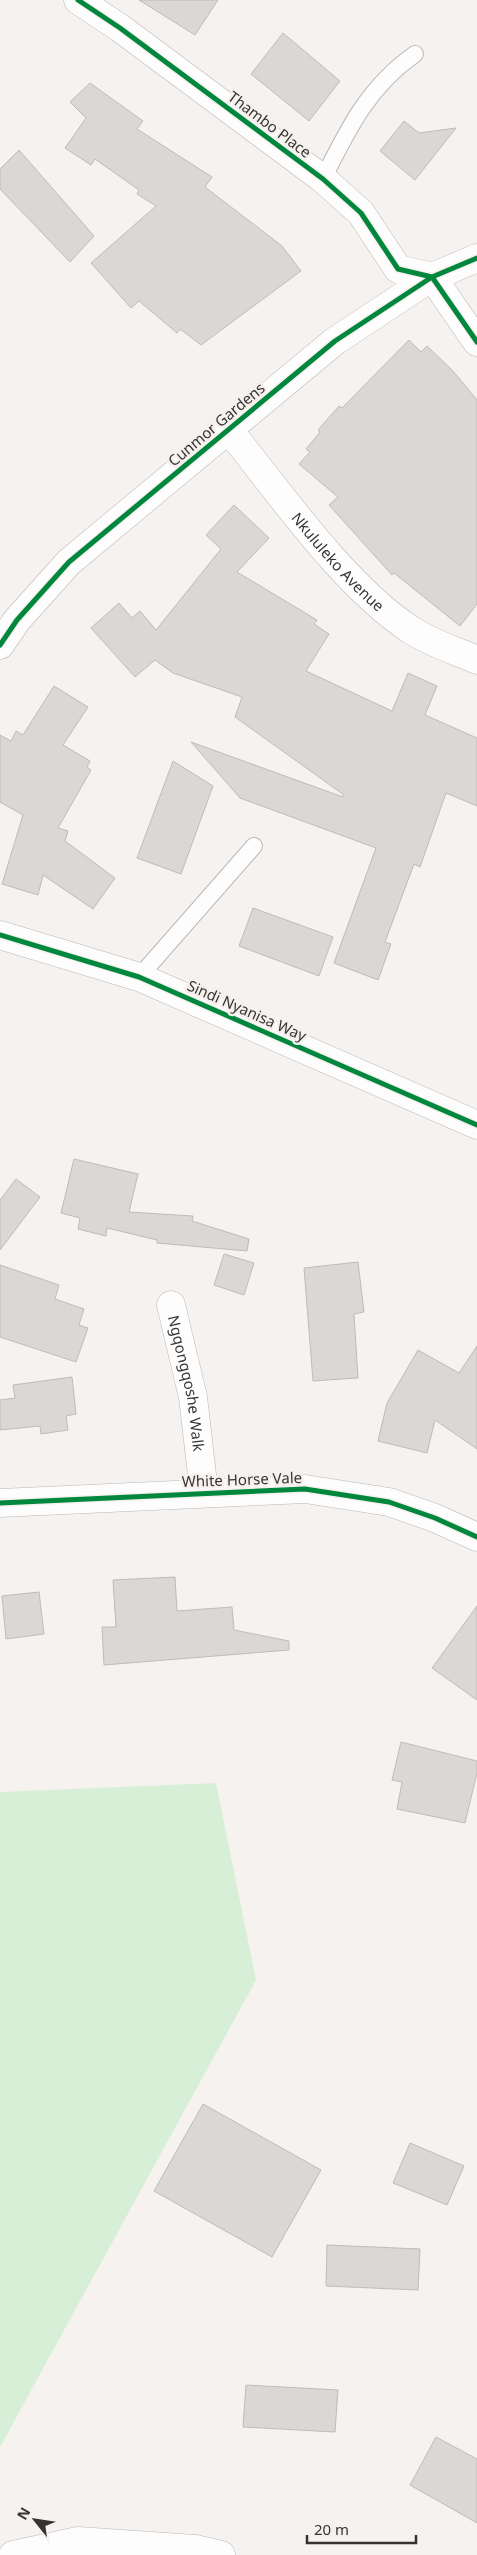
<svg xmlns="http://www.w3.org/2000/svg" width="477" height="2555" viewBox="0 0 477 2555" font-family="'Noto Sans',sans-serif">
<rect width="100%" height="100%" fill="#f5f2f0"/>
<!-- green -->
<polygon fill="#d7efd6" points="216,1783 256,1980 0,2447 0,1792"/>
<!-- building -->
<g fill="#dad8d7" stroke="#bebcbb">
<polygon points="139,0 218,0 195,35"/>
<polygon points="283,33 340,81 309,121 251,74"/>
<polygon points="90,83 143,121 137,129 212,177 205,187 282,246 301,271 201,345 180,329 177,333 139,301 131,308 91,263 156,206 137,194 139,190 95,159 91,165 65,148 86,118 70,102"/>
<polygon points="404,121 419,133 456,128 415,180 380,151"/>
<polygon points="19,150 94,236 70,262 0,189 0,169"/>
<polygon points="409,340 421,352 427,346 453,371 477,400 477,604 460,626 394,573 392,575 329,505 338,497 299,464 310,452 306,449 320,432 318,430 339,406 342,408"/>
<polygon points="234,505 269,538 237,572 317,620 314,624 329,634 306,671 392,711 408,673 437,686 425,715 477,738 477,806 446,793 420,867 414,864 385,942 391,944 378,980 334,963 376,848 240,798 191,742 343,797 344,795 235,717 242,697 173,673 155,660 135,677 91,628 119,603 132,618 140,611 156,630 221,549 206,535"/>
<polygon points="54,686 88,707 63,745 90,761 87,767 91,770 58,828 68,831 65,841 115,878 93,909 43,875 38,895 2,884 23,815 0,802 0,735 11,741 16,731 23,735"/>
<polygon points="173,761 213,786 181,874 137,858"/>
<polygon points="253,908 333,937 319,976 239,946"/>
<polygon points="74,1159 138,1174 129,1212 193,1216 192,1221 249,1239 247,1251 157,1243 157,1240 107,1228 106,1236 78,1229 80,1218 61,1213"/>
<polygon points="16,1179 40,1197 0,1250 0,1200"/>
<polygon points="224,1254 254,1263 244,1295 214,1285"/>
<polygon points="358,1262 364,1312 354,1314 358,1378 313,1381 304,1268"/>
<polygon points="0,1265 59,1285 55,1299 84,1309 79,1325 88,1328 76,1362 0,1337"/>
<polygon points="477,1346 477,1449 435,1420 427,1453 378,1441 387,1403 418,1350 459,1373"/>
<polygon points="72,1377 76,1414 66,1416 68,1430 41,1434 40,1426 0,1430 0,1400 15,1398 13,1385"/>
<polygon points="175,1577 177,1611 232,1607 234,1630 289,1641 289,1650 104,1665 102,1627 116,1627 113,1580"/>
<polygon points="39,1592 44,1634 6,1639 2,1596"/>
<polygon points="477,1606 477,1700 432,1668"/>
<polygon points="401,1742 477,1761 477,1773 465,1823 397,1809 402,1782 392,1780"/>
<polygon points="203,2104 321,2170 272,2257 154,2191"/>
<polygon points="410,2143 464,2166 447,2205 393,2183"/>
<polygon points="327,2245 420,2249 418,2290 326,2286"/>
<polygon points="246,2385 338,2390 335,2432 243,2427"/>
<polygon points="436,2437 477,2459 477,2523 410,2485"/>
</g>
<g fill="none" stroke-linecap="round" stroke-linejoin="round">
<defs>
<g id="lane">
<path d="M323,179C348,129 368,87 415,54"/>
<polyline points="139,977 254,846"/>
</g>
<g id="street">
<polyline points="78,0 120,28 323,179 361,213 398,269 432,277 477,342"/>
<path id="s1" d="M229,430C280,493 343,585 411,630C431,643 456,651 477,660"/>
<polyline points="0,935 139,977 477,1125"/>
<path id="s2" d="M171,1305L193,1397L204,1492"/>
<polyline points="0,1503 305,1489 389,1502 435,1518 477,1537"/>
<polyline points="13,2555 78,2541 195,2549 221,2555"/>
</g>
<polyline id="secondary" points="0,645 17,620 69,562 335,341 432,277 477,258"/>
</defs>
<!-- lane casing -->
<use href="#lane" stroke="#bab8b7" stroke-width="18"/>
<!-- street casing -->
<use href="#street" stroke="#bab8b7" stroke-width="29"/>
<!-- secondary casing -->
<use href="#secondary" stroke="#bab8b7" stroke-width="29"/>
<!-- lane -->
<use href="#lane" stroke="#fefdfd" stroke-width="16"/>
<!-- street -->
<use href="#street" stroke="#fefdfd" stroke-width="28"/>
<!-- secondary -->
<use href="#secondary" stroke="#fefdfd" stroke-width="28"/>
<defs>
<g id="cycleway">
<polyline points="78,0 120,28 323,179 361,213 398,269 432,277 477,342"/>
<polyline points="0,645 17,620 69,562 335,341 432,277 477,258"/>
<polyline points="0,935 139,977 477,1125"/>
<polyline points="0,1503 305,1489 389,1502 435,1518 477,1537"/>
</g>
</defs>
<!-- cycleway casing -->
<use href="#cycleway" stroke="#f7f1ee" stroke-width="8"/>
<!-- cycleway -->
<use href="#cycleway" stroke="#00873e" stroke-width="5"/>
</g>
<g text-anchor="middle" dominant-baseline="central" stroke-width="5" stroke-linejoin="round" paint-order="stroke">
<!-- street labels -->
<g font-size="15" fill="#363433" stroke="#f7f1ee">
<text transform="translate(270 124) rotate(37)">Thambo Place</text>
<text transform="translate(216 424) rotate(-40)">Cunmor Gardens</text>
<text stroke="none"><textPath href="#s1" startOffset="171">Nkululeko Avenue</textPath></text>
<text transform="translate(247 1010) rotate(24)">Sindi Nyanisa Way</text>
<text stroke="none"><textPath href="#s2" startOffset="80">Ngqongqoshe Walk</textPath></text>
<text transform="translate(242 1479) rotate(-2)">White Horse Vale</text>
</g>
</g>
<!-- north arrow -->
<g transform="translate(35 2520) rotate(300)" stroke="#f7f1ee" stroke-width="4" paint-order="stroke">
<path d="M0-4L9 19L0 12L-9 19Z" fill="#363433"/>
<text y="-8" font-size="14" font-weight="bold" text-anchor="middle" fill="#363433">N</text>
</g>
<!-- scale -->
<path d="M307 2535v8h109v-8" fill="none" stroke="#363433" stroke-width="2.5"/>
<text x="314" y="2535" font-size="15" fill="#363433" stroke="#f7f1ee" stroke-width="4" paint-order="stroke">20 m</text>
</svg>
